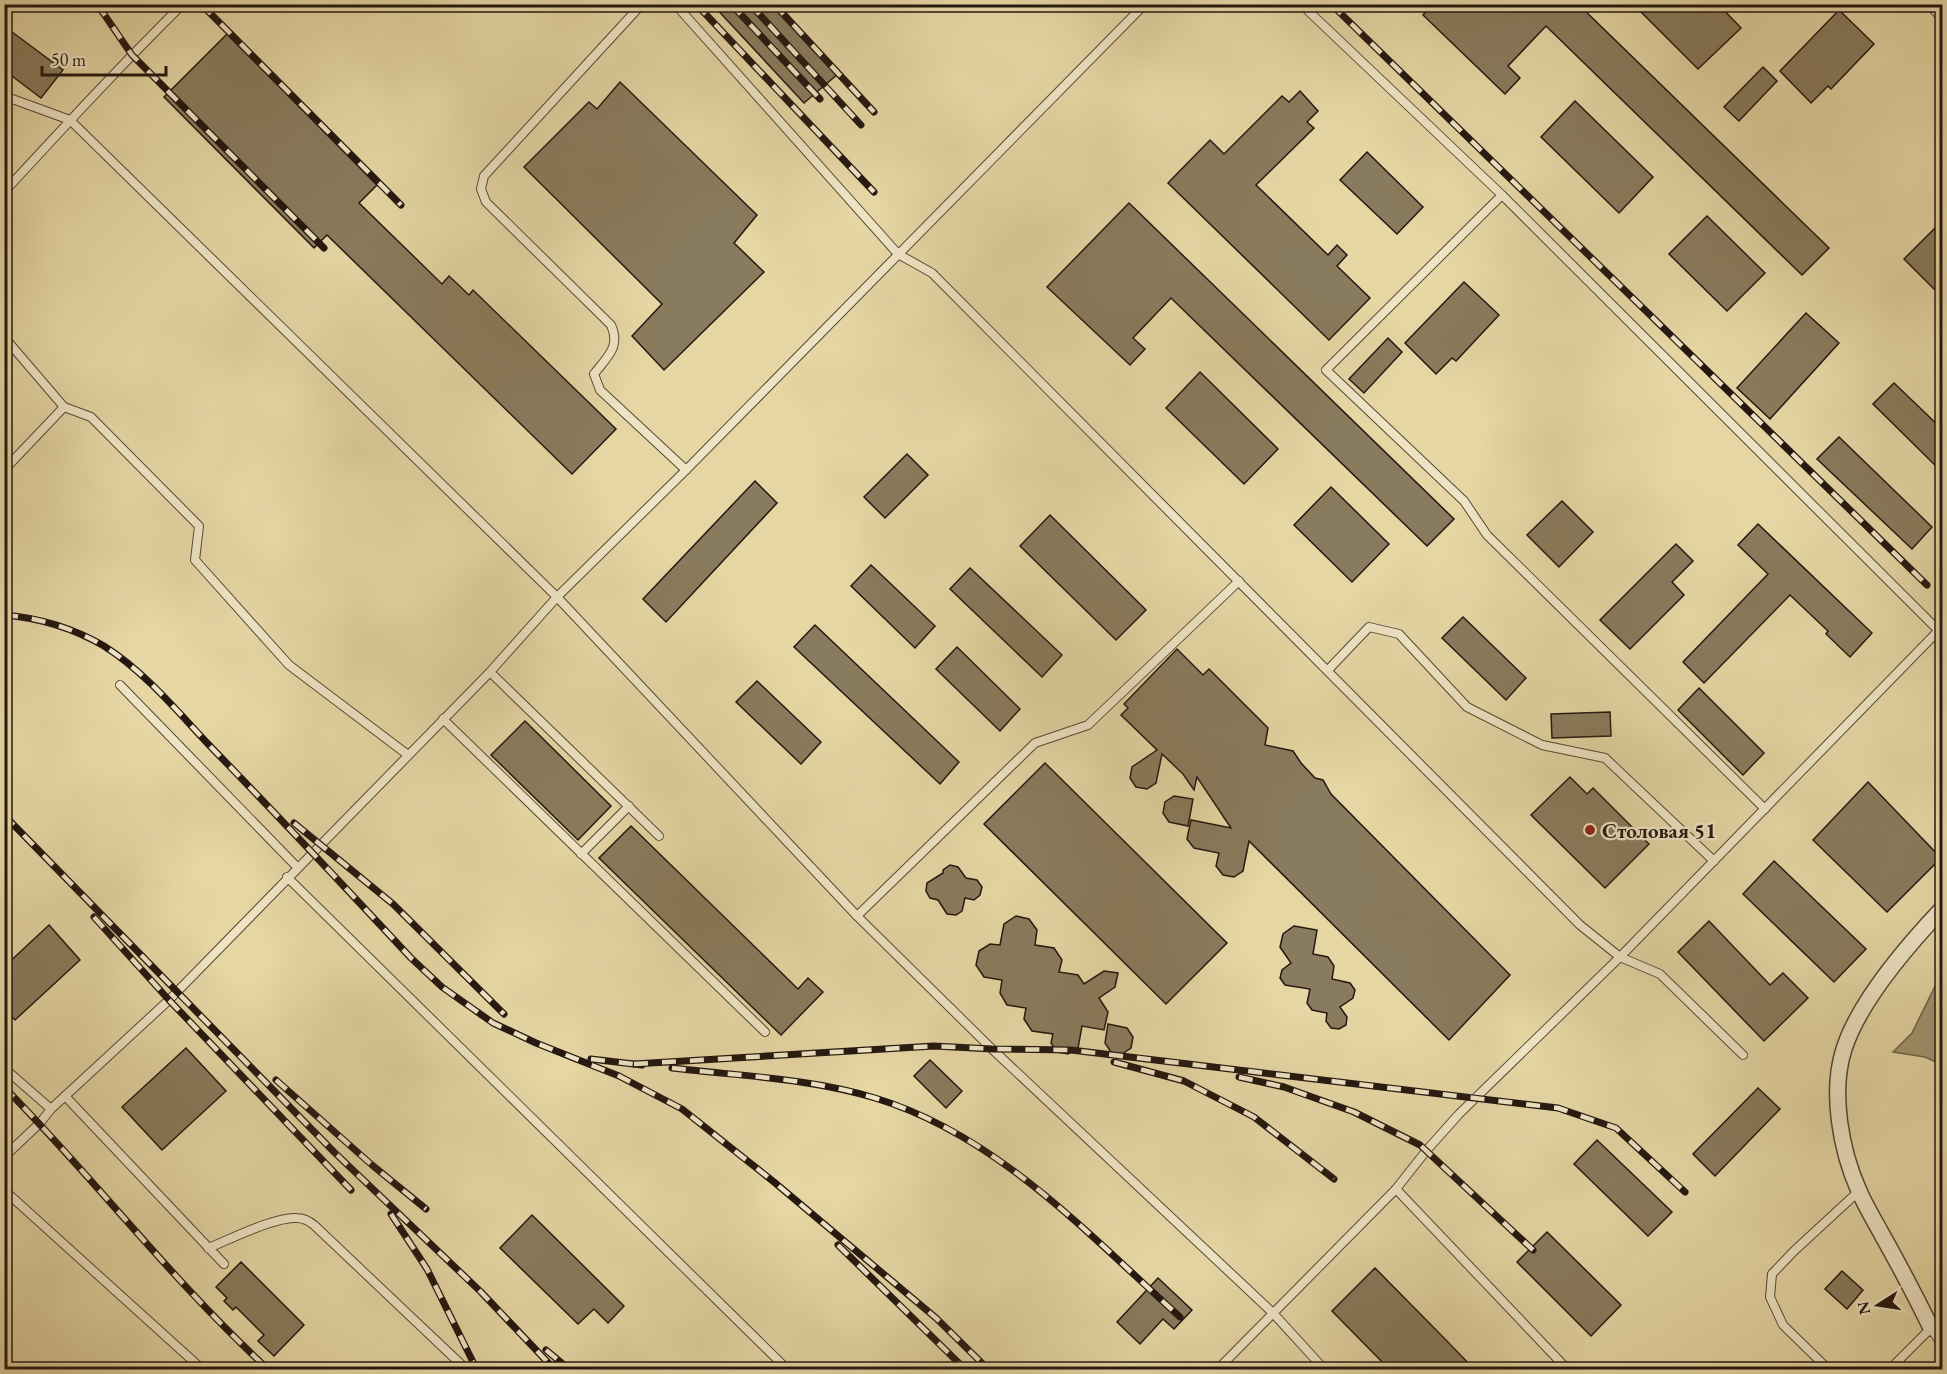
<svg xmlns="http://www.w3.org/2000/svg" width="1947" height="1374" viewBox="0 0 1947 1374" font-family="'EB Garamond',serif">
<rect width="100%" height="100%" fill="#e5d6a4"/>
<filter id="stains"><feTurbulence type="fractalNoise" baseFrequency=".00333" numOctaves="4"/><feColorMatrix values="0 0 0 0 .2 0 0 0 0 .09 0 0 0 0 .02 0 0 0 .5 -.17"/></filter>
<radialGradient id="worn" r=".72"><stop offset=".6" stop-color="#630" stop-opacity="0"/><stop offset="1" stop-color="#630" stop-opacity=".3"/></radialGradient>
<!-- water -->
<polygon fill="#a49572" stroke="#71634b" stroke-width="1.5" points="1942,972 1942,1074 1938,1063 1925,1057 1893,1052 1912,1033"/>
<!-- building -->
<g fill="#897b5d" stroke="#251810" stroke-width="1.5">
<polygon points="712,4 776,4 839,73 804,103"/>
<polygon points="1433,4 1578,4 1829,248 1802,275 1546,26 1508,66 1520,78 1505,94 1423,15"/>
<polygon points="1633,4 1718,4 1741,28 1698,69"/>
<polygon points="1839,10 1874,44 1831,89 1828,86 1811,103 1780,71"/>
<polygon points="4,26 63,70 41,98 4,70"/>
<polygon points="227,34 377,185 359,203 442,284 449,276 469,295 473,290 616,429 572,474 327,235 314,248 164,97"/>
<polygon points="1763,67 1777,81 1739,121 1724,107"/>
<polygon points="620,82 757,215 734,243 764,272 664,370 632,336 662,304 524,167 589,102 597,109"/>
<polygon points="1300,91 1318,111 1307,122 1314,128 1256,185 1328,255 1337,245 1347,255 1337,266 1370,298 1329,340 1168,183 1210,140 1224,154 1282,96 1289,102"/>
<polygon points="1575,101 1653,177 1619,213 1541,137"/>
<polygon points="1367,152 1423,207 1397,234 1340,180"/>
<polygon points="1129,203 1454,519 1427,546 1171,298 1133,338 1145,349 1130,365 1047,287"/>
<polygon points="1707,216 1765,273 1727,311 1669,254"/>
<polygon points="1942,221 1942,284 1936,291 1904,259"/>
<polygon points="1464,282 1499,315 1456,361 1452,358 1436,374 1405,343"/>
<polygon points="1806,313 1839,343 1770,419 1737,388"/>
<polygon points="1388,338 1402,352 1364,393 1349,379"/>
<polygon points="1200,372 1278,449 1244,484 1166,408"/>
<polygon points="1894,383 1942,429 1942,472 1873,404"/>
<polygon points="1839,437 1932,527 1912,549 1817,459"/>
<polygon points="907,454 928,475 885,518 864,497"/>
<polygon points="755,481 777,503 666,622 643,599"/>
<polygon points="1331,487 1389,544 1352,582 1294,525"/>
<polygon points="1562,501 1593,532 1559,567 1527,535"/>
<polygon points="1050,515 1146,610 1116,640 1020,546"/>
<polygon points="1758,524 1872,633 1850,657 1826,634 1828,631 1790,595 1704,683 1683,662 1768,574 1738,545"/>
<polygon points="1676,544 1693,561 1672,582 1684,595 1630,649 1600,620"/>
<polygon points="871,565 935,626 915,648 851,586"/>
<polygon points="970,568 1062,655 1042,677 950,589"/>
<polygon points="1463,617 1526,678 1506,700 1442,638"/>
<polygon points="815,625 959,762 940,784 794,647"/>
<polygon points="957,647 1020,709 1000,731 936,669"/>
<polygon points="1177,649 1203,675 1209,669 1268,728 1265,745 1293,751 1301,763 1315,778 1323,780 1331,794 1510,975 1449,1040 1249,841 1243,871 1234,877 1223,875 1216,866 1219,853 1194,848 1187,839 1191,820 1231,828 1197,777 1194,790 1183,774 1162,754 1156,783 1147,789 1136,787 1130,778 1132,767 1157,750 1121,715 1128,708 1124,704"/>
<polygon points="757,681 821,742 801,764 736,702"/>
<polygon points="1699,688 1764,753 1743,775 1678,710"/>
<polygon points="1610,712 1611,736 1552,738 1551,714"/>
<polygon points="525,721 611,806 578,840 491,755"/>
<polygon points="1045,763 1227,943 1166,1004 984,824"/>
<polygon points="1570,777 1587,794 1593,788 1649,844 1605,888 1531,815"/>
<polygon points="1868,782 1941,858 1887,912 1813,840"/>
<polygon points="1174,796 1193,799 1188,826 1169,822 1163,813 1165,802"/>
<polygon points="631,826 798,989 808,978 823,992 781,1035 599,858"/>
<polygon points="1774,861 1866,949 1834,982 1743,894"/>
<polygon points="950,865 958,867 966,878 977,880 982,887 980,895 974,900 965,898 962,911 956,915 947,914 938,900 930,898 926,891 927,883 943,873 943,870"/>
<polygon points="1016,916 1029,919 1037,930 1035,945 1054,948 1062,960 1059,972 1078,975 1084,984 1104,971 1118,973 1115,987 1099,998 1108,1012 1104,1030 1082,1026 1078,1048 1068,1054 1057,1052 1051,1043 1053,1034 1032,1031 1024,1019 1026,1008 1007,1005 1000,993 1002,980 984,977 976,965 979,951 990,944 1000,945 1004,924"/>
<polygon points="1709,921 1770,985 1783,973 1808,998 1764,1041 1678,952"/>
<polygon points="49,925 80,960 15,1020 4,1008 4,967"/>
<polygon points="1294,926 1317,930 1313,954 1328,957 1334,966 1332,979 1350,983 1355,990 1353,998 1340,1007 1347,1017 1346,1025 1339,1029 1331,1028 1326,1021 1327,1013 1312,1010 1307,1003 1310,989 1285,985 1280,978 1282,970 1291,963 1280,947 1283,934"/>
<polygon points="1108,1024 1127,1028 1133,1037 1131,1048 1122,1054 1111,1052 1105,1043"/>
<polygon points="186,1048 226,1091 162,1150 122,1107"/>
<polygon points="930,1060 962,1091 946,1108 914,1076"/>
<polygon points="1758,1088 1780,1109 1715,1176 1693,1154"/>
<polygon points="1597,1140 1672,1212 1648,1236 1574,1164"/>
<polygon points="532,1215 624,1306 608,1323 594,1309 578,1324 500,1248"/>
<polygon points="1547,1232 1621,1305 1591,1336 1517,1262"/>
<polygon points="241,1262 304,1325 274,1356 258,1341 264,1335 236,1307 233,1310 224,1301 227,1298 216,1287"/>
<polygon points="1375,1268 1443,1337 1475,1370 1390,1370 1332,1311"/>
<polygon points="1842,1271 1863,1290 1847,1309 1825,1289"/>
<polygon points="1158,1278 1192,1310 1174,1329 1163,1319 1140,1344 1117,1322"/>
</g>
<g fill="none" stroke-linecap="round" stroke-linejoin="round">
<defs>
<g id="service">
<path d="M642,4L484,176L481,189L486,202L611,325C621,347 607,357 594,374L600,390L686,470"/>
<polyline points="675,4 898,254 932,273 1580,925 1620,957 1660,974 1743,1055"/>
<polyline points="1301,4 1502,195 1939,631"/>
<polyline points="1928,4 1942,18"/>
<polyline points="4,96 70,120 557,597 857,916 992,1049 1273,1313 1325,1370"/>
<path d="M4,192C63,128 121,65 183,4"/>
<polyline points="1502,195 1326,370 1464,501 1487,535 1765,809"/>
<polyline points="4,337 64,407 91,417 199,526 195,560 289,665 408,755"/>
<polyline points="4,470 64,407"/>
<polyline points="4,583 5,583"/>
<polyline points="1328,670 1369,627 1399,634 1467,707 1542,745 1605,758 1714,861"/>
<polyline points="490,672 659,836"/>
<polyline points="120,685 297,867"/>
<polyline points="443,719 765,1032"/>
<polyline points="581,854 629,806"/>
<polyline points="287,877 788,1370"/>
<polyline points="857,916 1035,743 1088,725 1239,581"/>
<polyline points="4,1068 51,1109"/>
<polyline points="65,1096 224,1264"/>
<polyline points="4,1157 40,1123 51,1109 169,1000 490,672 557,597 686,470 1145,4"/>
<polyline points="1396,1189 1568,1370"/>
<polyline points="4,1190 203,1370"/>
<path d="M208,1248C229,1240 276,1216 297,1218C304,1218 309,1221 314,1225L467,1370"/>
<polyline points="1826,1367 1783,1325 1770,1297 1772,1274 1794,1251 1859,1191"/>
<polyline points="1217,1370 1396,1189 1426,1151 1459,1114 1620,957 1942,627"/>
<polyline points="1889,1370 1931,1328 1942,1345"/>
</g>
<path id="minor" d="M1931,1328C1915,1295 1898,1263 1880,1231C1873,1218 1865,1205 1859,1191C1841,1151 1830,1092 1844,1049C1859,1002 1909,944 1942,909"/>
</defs>
<!-- service casing -->
<use href="#service" stroke="#554835" stroke-width="10"/>
<!-- minor casing -->
<use href="#minor" stroke="#554835" stroke-width="18"/>
<!-- path -->
<polyline stroke="#251810" stroke-width="3" stroke-dasharray="1.5 3" stroke-linecap="butt" points="1940,1080 1942,1079"/>
<!-- service -->
<use href="#service" stroke="#eee4c4" stroke-width="8"/>
<!-- minor -->
<use href="#minor" stroke="#eee4c4" stroke-width="15"/>
<defs>
<g id="rail">
<polyline points="97,4 132,55 324,248"/>
<polyline points="201,4 401,205"/>
<polyline points="696,4 874,192"/>
<polyline points="731,4 820,99"/>
<polyline points="750,4 861,125"/>
<polyline points="774,4 874,112"/>
<polyline points="1331,4 1927,585"/>
<path d="M4,615C40,618 73,628 104,646C145,672 177,711 210,746C278,816 345,887 411,958L442,987L493,1023L536,1043L619,1076L682,1109L774,1182L936,1318L989,1370"/>
<polyline points="4,815 334,1152 481,1292 555,1370"/>
<polyline points="294,823 393,904 504,1014"/>
<polyline points="94,917 169,1000 351,1190"/>
<polyline points="591,1059 642,1065"/>
<polyline points="1114,1062 1184,1081 1254,1117 1334,1179"/>
<polyline points="634,1064 934,1046 992,1049 1071,1050 1558,1108 1616,1128 1685,1192"/>
<path d="M672,1068C739,1076 810,1078 875,1098C997,1135 1088,1234 1180,1317"/>
<polyline points="1239,1077 1284,1087 1354,1112 1420,1145 1533,1250"/>
<polyline points="276,1080 372,1165 426,1209"/>
<path d="M4,1087C95,1179 173,1282 269,1370"/>
<polyline points="391,1214 427,1269 477,1370"/>
<polyline points="838,1245 966,1370"/>
<polyline points="546,1350 570,1370"/>
</g>
</defs>
<!-- rail casing -->
<use href="#rail" stroke="#251810" stroke-width="7"/>
<!-- rail -->
<use href="#rail" stroke="#eee4c4" stroke-width="4.5" stroke-dasharray="14" stroke-linecap="butt"/>
</g>
<!-- markers -->
<circle fill="#8f2418" stroke="#eee4c4" stroke-width="2" cx="1590" cy="830" r="6"/>
<g text-anchor="middle" dominant-baseline="central" stroke-width="4.5" stroke-linejoin="round" paint-order="stroke">
<!-- poi labels -->
<g font-size="21" font-weight="bold" fill="#251810" stroke="#eee4c4" text-anchor="start">
<text x="1602" y="830">Столовая 51</text>
</g>
</g>
<!-- margin -->
<rect width="1947" height="1374" fill="none" stroke="#e5d6a4" stroke-width="24"/>
<rect x="6" y="6" width="1935" height="1362" fill="none" stroke="#251810" stroke-width="3"/>
<rect x="12" y="12" width="1923" height="1350" fill="none" stroke="#251810" stroke-width="1.5"/>
<!-- north arrow -->
<g transform="translate(1878 1305) rotate(258)" stroke="#eee4c4" stroke-width="4.5" paint-order="stroke">
<path d="M0-4.5L10 22L0 15L-10 22Z" fill="#251810"/>
<text y="-9" font-size="16" font-weight="bold" text-anchor="middle" fill="#251810">N</text>
</g>
<!-- scale -->
<path d="M42 66v9h124v-9" fill="none" stroke="#251810" stroke-width="3"/>
<text x="51" y="66" font-size="18" fill="#251810" stroke="#eee4c4" stroke-width="4.5" paint-order="stroke">50 m</text>
<rect width="100%" height="100%" filter="url(#stains)"/>
<rect width="100%" height="100%" fill="url(#worn)"/>
</svg>
